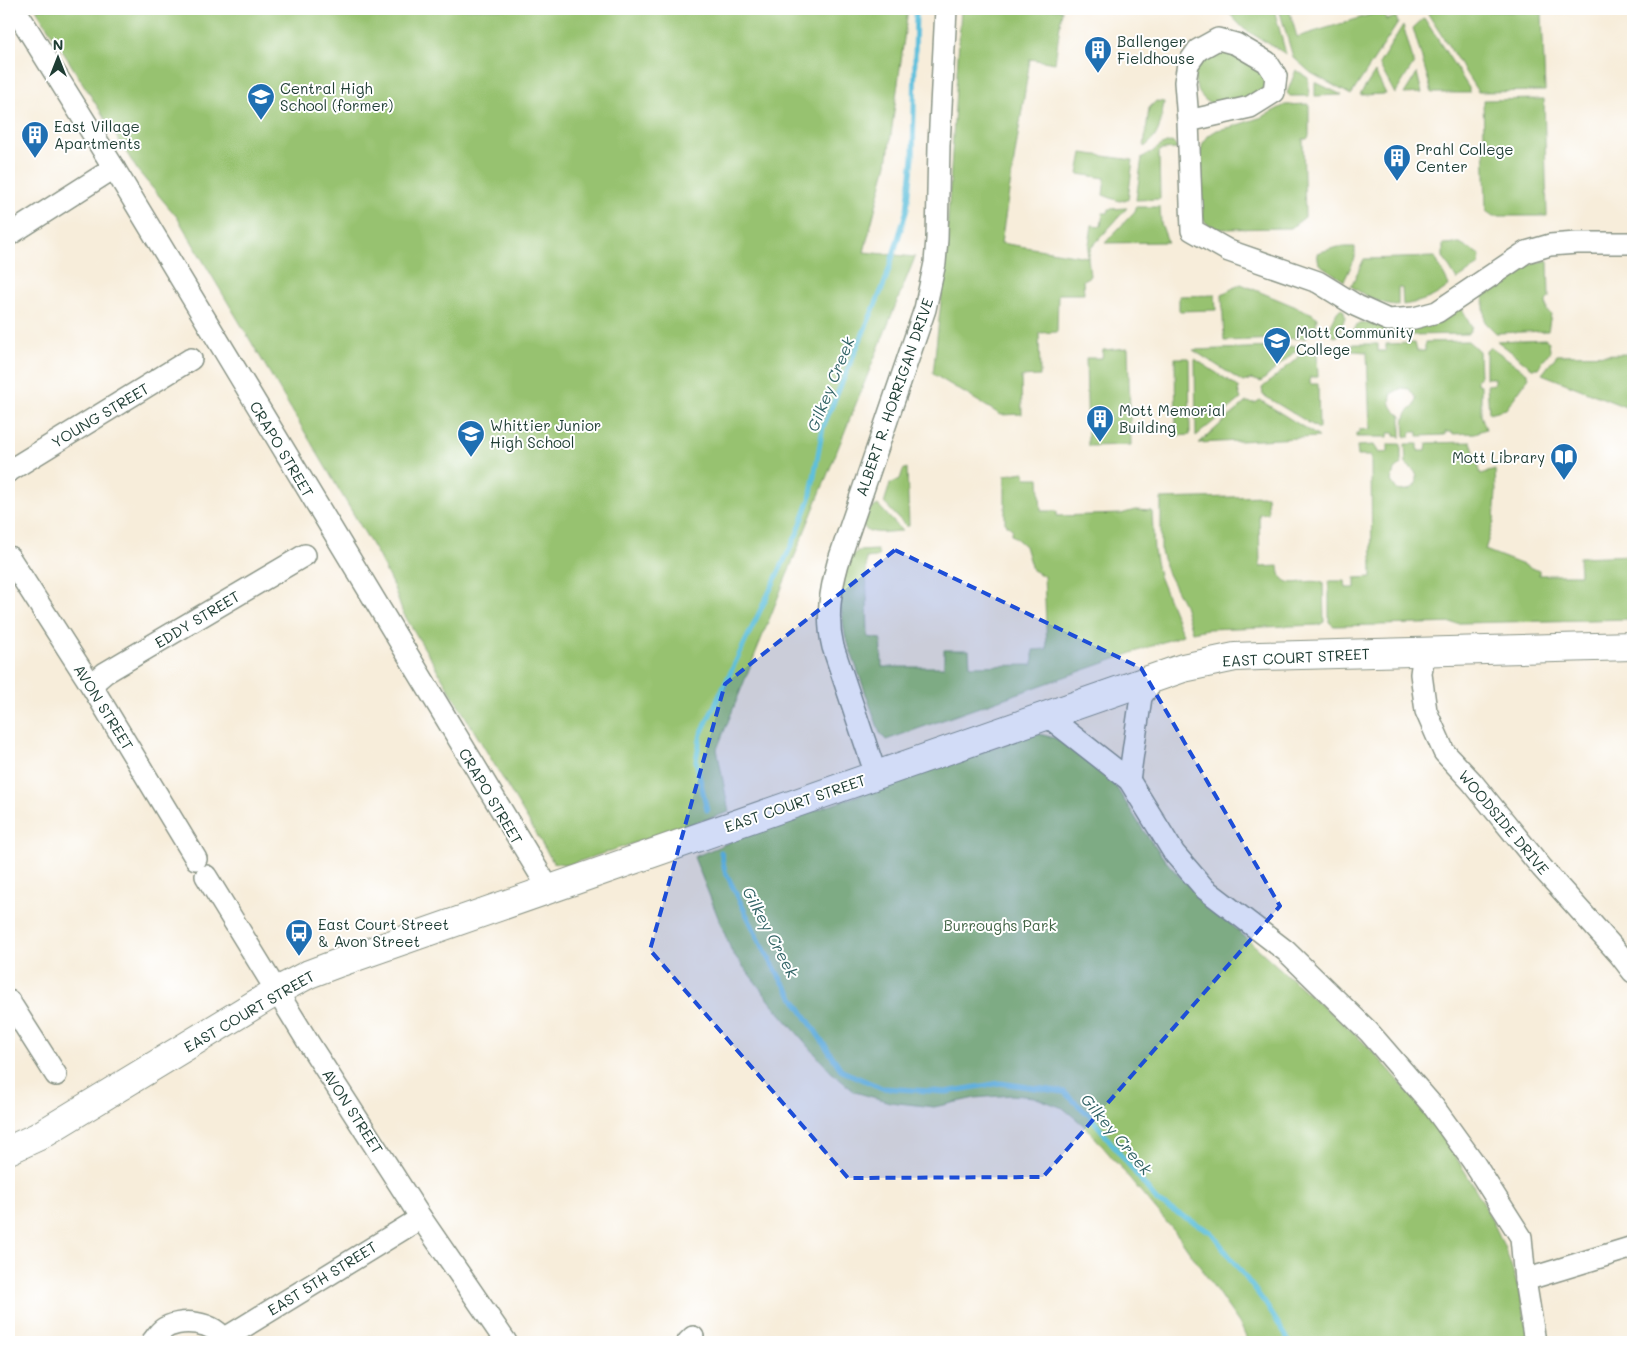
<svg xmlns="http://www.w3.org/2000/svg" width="1642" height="1351" viewBox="0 0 1642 1351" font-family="Mali,sans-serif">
<rect width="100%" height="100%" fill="#fff"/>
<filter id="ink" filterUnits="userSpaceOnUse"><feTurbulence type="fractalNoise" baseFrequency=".02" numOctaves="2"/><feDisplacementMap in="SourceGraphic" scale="10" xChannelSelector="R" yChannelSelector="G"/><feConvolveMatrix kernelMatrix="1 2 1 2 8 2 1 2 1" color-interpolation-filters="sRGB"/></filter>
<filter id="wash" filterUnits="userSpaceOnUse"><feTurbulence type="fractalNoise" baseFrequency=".0096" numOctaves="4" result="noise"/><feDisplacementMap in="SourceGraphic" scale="20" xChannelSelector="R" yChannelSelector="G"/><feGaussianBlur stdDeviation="1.12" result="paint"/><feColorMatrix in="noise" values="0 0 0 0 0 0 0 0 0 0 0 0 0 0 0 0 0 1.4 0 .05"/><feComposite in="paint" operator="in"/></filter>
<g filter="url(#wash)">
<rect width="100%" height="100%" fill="#f7edda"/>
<!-- green -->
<g fill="#97c270" stroke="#5b8052">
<polygon points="36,9 908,9 887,164 864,252 915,257 717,749 729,812 568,865 553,862 402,611 394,588 379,557 177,217 138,171"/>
<polygon points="961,9 1058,9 1062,10 1055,63 1030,59 1001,243 1087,257 1092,225 1101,226 1103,213 1108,213 1109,209 1127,208 1091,248 1088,257 1090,276 1083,280 1084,294 1058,294 1057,332 1039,333 1040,376 1021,377 1022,414 1001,415 933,374 945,265"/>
<polygon points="1227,9 1274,9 1286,54 1244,29 1227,11"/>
<polygon points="1279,9 1289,9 1297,37 1383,11 1386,20 1396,17 1398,23 1351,95 1311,73 1293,57"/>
<polygon points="1429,9 1542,13 1545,91 1478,92 1428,14"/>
<polygon points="1424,18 1469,88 1469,93 1432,93 1413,28"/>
<polygon points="1403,25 1414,63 1395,94 1379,64"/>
<path d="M1222,48L1256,62L1268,81L1262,93C1250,96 1232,104 1220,105C1198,106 1186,73 1201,58C1205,53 1215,51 1222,48Z"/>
<polygon points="1296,70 1308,78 1309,96 1290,96 1287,93"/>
<polygon points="1375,72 1386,94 1360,95"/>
<polygon points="1417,73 1422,93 1404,94"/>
<polygon points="1315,82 1342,95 1315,96"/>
<polygon points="1544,99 1547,216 1493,216 1486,211 1483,100"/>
<path d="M1156,101L1164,102C1161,120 1161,136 1144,147L1149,108Z"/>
<polygon points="1309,104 1309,136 1307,139 1303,139 1305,217 1291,228 1217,229 1208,225 1203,219 1200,155 1203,143 1209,135 1217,130 1231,127 1262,117 1285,105"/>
<path d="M1171,142L1175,144L1178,149L1161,150L1159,152L1160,199L1136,200L1142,157C1153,154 1160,143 1171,142Z"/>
<polygon points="1082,153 1133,160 1128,200 1119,201 1103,195 1105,178 1078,174"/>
<polygon points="1135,207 1160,207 1161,223 1168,242 1105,243 1135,211"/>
<polygon points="1460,243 1480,255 1479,265 1457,280 1443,257 1443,244"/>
<polygon points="1337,247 1355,247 1355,258 1344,281 1319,264 1317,253"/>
<path d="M1435,257L1449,285C1436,298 1420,302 1403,305L1402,288H1398V305C1381,305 1365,296 1351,286L1364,259Z"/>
<polygon points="1548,260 1549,298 1546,301 1547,311 1551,314 1548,331 1496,333 1485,322 1483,289 1521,267"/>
<polygon points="1241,284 1313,314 1317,318 1316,328 1306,338 1224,341 1222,294"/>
<polygon points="1215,295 1216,310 1179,311 1179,296"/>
<path d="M1461,307L1472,327L1470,332L1467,334L1352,336C1354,322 1363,321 1375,325Z"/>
<polygon points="1341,308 1344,311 1345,317 1338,336 1334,337 1329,330 1337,312"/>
<polygon points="1545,339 1549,342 1550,351 1538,368 1532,368 1497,341"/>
<path d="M1468,341L1479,351L1480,378L1477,379V384L1481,385V415L1486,429L1475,433L1452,434V432H1445V435L1418,436V432H1411L1410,437H1405C1405,431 1403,420 1406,415C1410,407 1415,410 1416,398L1409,389L1402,388L1392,393C1388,404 1392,409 1401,416V437L1395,436V433H1388V437H1356V433H1359V430L1370,429L1367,352L1352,351V344H1378V351H1386V344L1415,343L1417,351H1425V342Z"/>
<polygon points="1301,346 1261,382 1252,379 1243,382 1193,350"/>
<polygon points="1491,347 1527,373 1529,377 1506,409 1489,413 1487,385 1494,384 1494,378 1486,378 1486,351"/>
<polygon points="1128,348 1131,445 1088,446 1086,358 1102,358 1103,350"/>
<polygon points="1307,350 1317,354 1318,377 1310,377 1310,384 1318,384 1319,429 1263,395 1262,388"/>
<polygon points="1633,354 1633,410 1542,374 1557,355"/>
<polygon points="1175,358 1189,358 1190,435 1176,436"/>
<polygon points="1195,359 1240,388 1238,391 1241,399 1196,436"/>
<polygon points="1260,400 1319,437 1199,443 1246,402 1255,403"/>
<path d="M1471,442L1481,474L1495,470L1496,492L1494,521L1485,550L1539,571V575H1580L1579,557L1633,555V619L1334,626L1329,622V581H1345L1346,588H1355V578L1372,577L1371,456H1358L1357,446L1374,445L1379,453L1388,452V444H1401V464L1394,470L1391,481L1397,490C1409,493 1422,485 1415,472C1413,469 1409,467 1406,464L1405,444H1418V451H1426L1427,443Z"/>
<polygon points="907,468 909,526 906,526 884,503 890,484 900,479 903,470"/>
<polygon points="1024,472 1026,478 1039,478 1041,511 1057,511 1057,516 1121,514 1135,510 1152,511 1154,551 1159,576 1183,635 886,740 880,733 845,635 840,602 843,578 849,557 858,551 877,550 879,555 876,557 866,558 868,637 881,639 882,667 944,667 944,650 969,650 970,666 1033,665 1033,650 1047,649 1044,576 1032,570 1025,546 1011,534 1013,530 1005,523 1005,475"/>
<path d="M1267,496L1268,513L1259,514L1260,567L1279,566C1280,595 1305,576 1323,583L1324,622L1319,625L1208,629L1192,632L1184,605L1167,572L1161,552V499Z"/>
<path d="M878,505L902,531C891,531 867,537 862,524C858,515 871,509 878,505Z"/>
<path d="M1033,734H1039L1055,738L1068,745L1111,779L1145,833L1165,860L1178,875C1223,917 1269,959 1315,1000C1328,1011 1343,1022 1355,1034C1415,1091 1482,1184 1510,1262C1519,1288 1525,1315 1530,1342H1248L1241,1326L1180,1238L1087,1128L1063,1108L1034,1097L1012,1095L975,1098L934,1107L890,1102L855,1092L831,1072L777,1010L732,952L694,857L754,832Z"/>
</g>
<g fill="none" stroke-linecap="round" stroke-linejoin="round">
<!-- stream -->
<g stroke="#5ec0dc" stroke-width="5">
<polyline points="707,810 696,761 701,734 797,534 810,499 823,427 885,282 907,209 913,157 916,9"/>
<polyline points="721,852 725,871 759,940 780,978 842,1071 882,1088 946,1092 1000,1083 1064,1092 1090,1116 1158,1202 1211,1232 1265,1303 1290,1342"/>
</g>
</g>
</g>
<g filter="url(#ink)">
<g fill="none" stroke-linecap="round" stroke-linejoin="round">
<defs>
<g id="minor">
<polyline points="15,9 114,168 549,889"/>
<polyline points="1188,121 1250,107 1274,92 1276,76 1267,62 1236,44 1218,39 1198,50 1188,64 1185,82 1188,121 1192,230 1229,251 1318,282 1357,306 1388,320 1414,318 1437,312 1526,252 1550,245 1577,243 1633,243"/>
<polyline points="9,235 114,168"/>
<polyline points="9,471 191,359"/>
<polyline points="9,557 91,685 196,859"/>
<polyline points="1424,652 1421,674 1426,711 1444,752 1472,782 1542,868 1620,955 1633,972"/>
<polyline points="91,685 105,673 305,555"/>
<polyline points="1046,715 1129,780 1174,853 1205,889 1286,951 1369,1032 1433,1106 1472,1160 1521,1237 1525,1280 1535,1342"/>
<path d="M876,775L833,647C826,618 830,592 838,563L925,309L935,263L937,239L939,145L946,9"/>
<polyline points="1129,780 1141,697 1155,677"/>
<polyline points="206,876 308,1042 421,1218 506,1342"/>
<polyline points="9,1001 56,1075"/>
<polyline points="1525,1280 1633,1247"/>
<polyline points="224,1339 421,1218"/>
<path d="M152,1342C155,1339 158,1333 162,1330C179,1317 216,1321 225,1342"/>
<polyline points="688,1342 693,1337"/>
</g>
<polyline id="major" points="9,1150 37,1137 277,991 309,974 341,962 1183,668 1235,657 1260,656 1633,646"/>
</defs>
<!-- minor casing -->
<use href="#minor" stroke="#8b9587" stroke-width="24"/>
<!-- major casing -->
<use href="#major" stroke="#8b9587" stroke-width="30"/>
<!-- minor -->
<use href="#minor" stroke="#fff" stroke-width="21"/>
<!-- major -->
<use href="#major" stroke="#fff" stroke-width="28"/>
</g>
</g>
<!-- marked area -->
<path fill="#1d4ed8" fill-opacity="0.2" stroke="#1d4ed8" stroke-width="4" stroke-dasharray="10 6" stroke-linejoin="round" d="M895,550L1141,668L1280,906L1043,1177L848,1178L650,950L725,684Z"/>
<!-- icons -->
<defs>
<symbol id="building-pin" viewBox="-11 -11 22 30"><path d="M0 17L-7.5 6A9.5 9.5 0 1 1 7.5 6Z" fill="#1f6fb2" stroke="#fff"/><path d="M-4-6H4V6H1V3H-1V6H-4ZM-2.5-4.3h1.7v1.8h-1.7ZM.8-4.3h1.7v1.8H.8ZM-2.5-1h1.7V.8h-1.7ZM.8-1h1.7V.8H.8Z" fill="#fff"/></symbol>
<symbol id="school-pin" viewBox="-11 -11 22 30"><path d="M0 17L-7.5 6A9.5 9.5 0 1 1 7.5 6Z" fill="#1f6fb2" stroke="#fff"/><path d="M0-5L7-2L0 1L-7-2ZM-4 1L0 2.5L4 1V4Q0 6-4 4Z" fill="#fff"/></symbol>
<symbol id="university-pin" viewBox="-11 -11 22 30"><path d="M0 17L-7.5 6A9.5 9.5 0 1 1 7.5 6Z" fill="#1f6fb2" stroke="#fff"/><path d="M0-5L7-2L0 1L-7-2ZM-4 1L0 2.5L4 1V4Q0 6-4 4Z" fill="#fff"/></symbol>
<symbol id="library-pin" viewBox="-11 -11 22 30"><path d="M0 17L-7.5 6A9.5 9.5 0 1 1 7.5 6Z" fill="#1f6fb2" stroke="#fff"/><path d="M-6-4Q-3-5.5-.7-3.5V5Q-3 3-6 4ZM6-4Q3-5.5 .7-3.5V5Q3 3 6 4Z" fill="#fff"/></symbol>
<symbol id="bus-pin" viewBox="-11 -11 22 30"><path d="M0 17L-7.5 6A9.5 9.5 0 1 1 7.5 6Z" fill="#1f6fb2" stroke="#fff"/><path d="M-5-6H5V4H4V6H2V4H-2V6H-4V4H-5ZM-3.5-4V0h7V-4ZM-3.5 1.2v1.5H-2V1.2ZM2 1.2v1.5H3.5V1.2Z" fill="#fff"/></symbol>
</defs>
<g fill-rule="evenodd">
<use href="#building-pin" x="1082" y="34" width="32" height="43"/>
<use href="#school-pin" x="245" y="81" width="32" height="43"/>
<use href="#building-pin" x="19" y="119" width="32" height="43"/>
<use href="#building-pin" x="1381" y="142" width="32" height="43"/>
<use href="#university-pin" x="1261" y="325" width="32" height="43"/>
<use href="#building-pin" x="1084" y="403" width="32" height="43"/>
<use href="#school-pin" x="455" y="418" width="32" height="43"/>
<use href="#library-pin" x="1548" y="441" width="32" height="43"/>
<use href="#bus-pin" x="283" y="917" width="32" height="43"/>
</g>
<g text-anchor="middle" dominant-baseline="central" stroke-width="4" stroke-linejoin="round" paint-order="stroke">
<!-- poi labels -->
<g font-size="15" fill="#1f3d34" stroke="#fff" text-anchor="start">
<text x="1117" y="41">Ballenger<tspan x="1117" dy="17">Fieldhouse</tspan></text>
<text x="280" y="88">Central High<tspan x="280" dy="17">School (former)</tspan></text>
<text x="54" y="126">East Village<tspan x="54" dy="17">Apartments</tspan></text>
<text x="1416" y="149">Prahl College<tspan x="1416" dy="17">Center</tspan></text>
<text x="1296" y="332">Mott Community<tspan x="1296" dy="17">College</tspan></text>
<text x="1119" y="410">Mott Memorial<tspan x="1119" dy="17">Building</tspan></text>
<text x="490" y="425">Whittier Junior<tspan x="490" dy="17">High School</tspan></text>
<text x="1545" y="457" text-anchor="end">Mott Library</text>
<text x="318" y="924">East Court Street<tspan x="318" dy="17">&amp; Avon Street</tspan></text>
</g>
<!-- street labels -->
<g font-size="15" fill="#1f3d34" stroke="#fff">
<text transform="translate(894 397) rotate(-71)">ALBERT R. HORRIGAN DRIVE</text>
<text transform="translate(100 415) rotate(-31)">YOUNG STREET</text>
<text transform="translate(282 449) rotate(59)">CRAPO STREET</text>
<text transform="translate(197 619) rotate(-31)">EDDY STREET</text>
<text transform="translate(1296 657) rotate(-3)">EAST COURT STREET</text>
<text transform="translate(104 707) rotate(58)">AVON STREET</text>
<text transform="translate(491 796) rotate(59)">CRAPO STREET</text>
<text transform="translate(795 803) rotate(-19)">EAST COURT STREET</text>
<text transform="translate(1504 822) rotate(50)">WOODSIDE DRIVE</text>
<text transform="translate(249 1011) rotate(-30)">EAST COURT STREET</text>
<text transform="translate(353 1111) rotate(57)">AVON STREET</text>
<text transform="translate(322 1278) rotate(-32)">EAST 5TH STREET</text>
</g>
<!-- park labels -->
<g font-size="15" fill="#436546" stroke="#fff">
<text x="1000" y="925">Burroughs Park</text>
</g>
<!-- water labels -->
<g font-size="16" font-style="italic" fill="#326466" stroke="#fff">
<text transform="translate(830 384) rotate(-68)">Gilkey Creek</text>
<text transform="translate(771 932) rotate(62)">Gilkey Creek</text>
<text transform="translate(1117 1134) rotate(50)">Gilkey Creek</text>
</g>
</g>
<!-- margin -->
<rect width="1642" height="1351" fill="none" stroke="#fff" stroke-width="30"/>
<!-- north arrow -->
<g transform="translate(58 58)" stroke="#ffffff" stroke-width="4" paint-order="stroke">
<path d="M0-4L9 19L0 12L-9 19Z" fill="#1f3d34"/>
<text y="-8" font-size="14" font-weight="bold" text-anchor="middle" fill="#1f3d34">N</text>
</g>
</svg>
